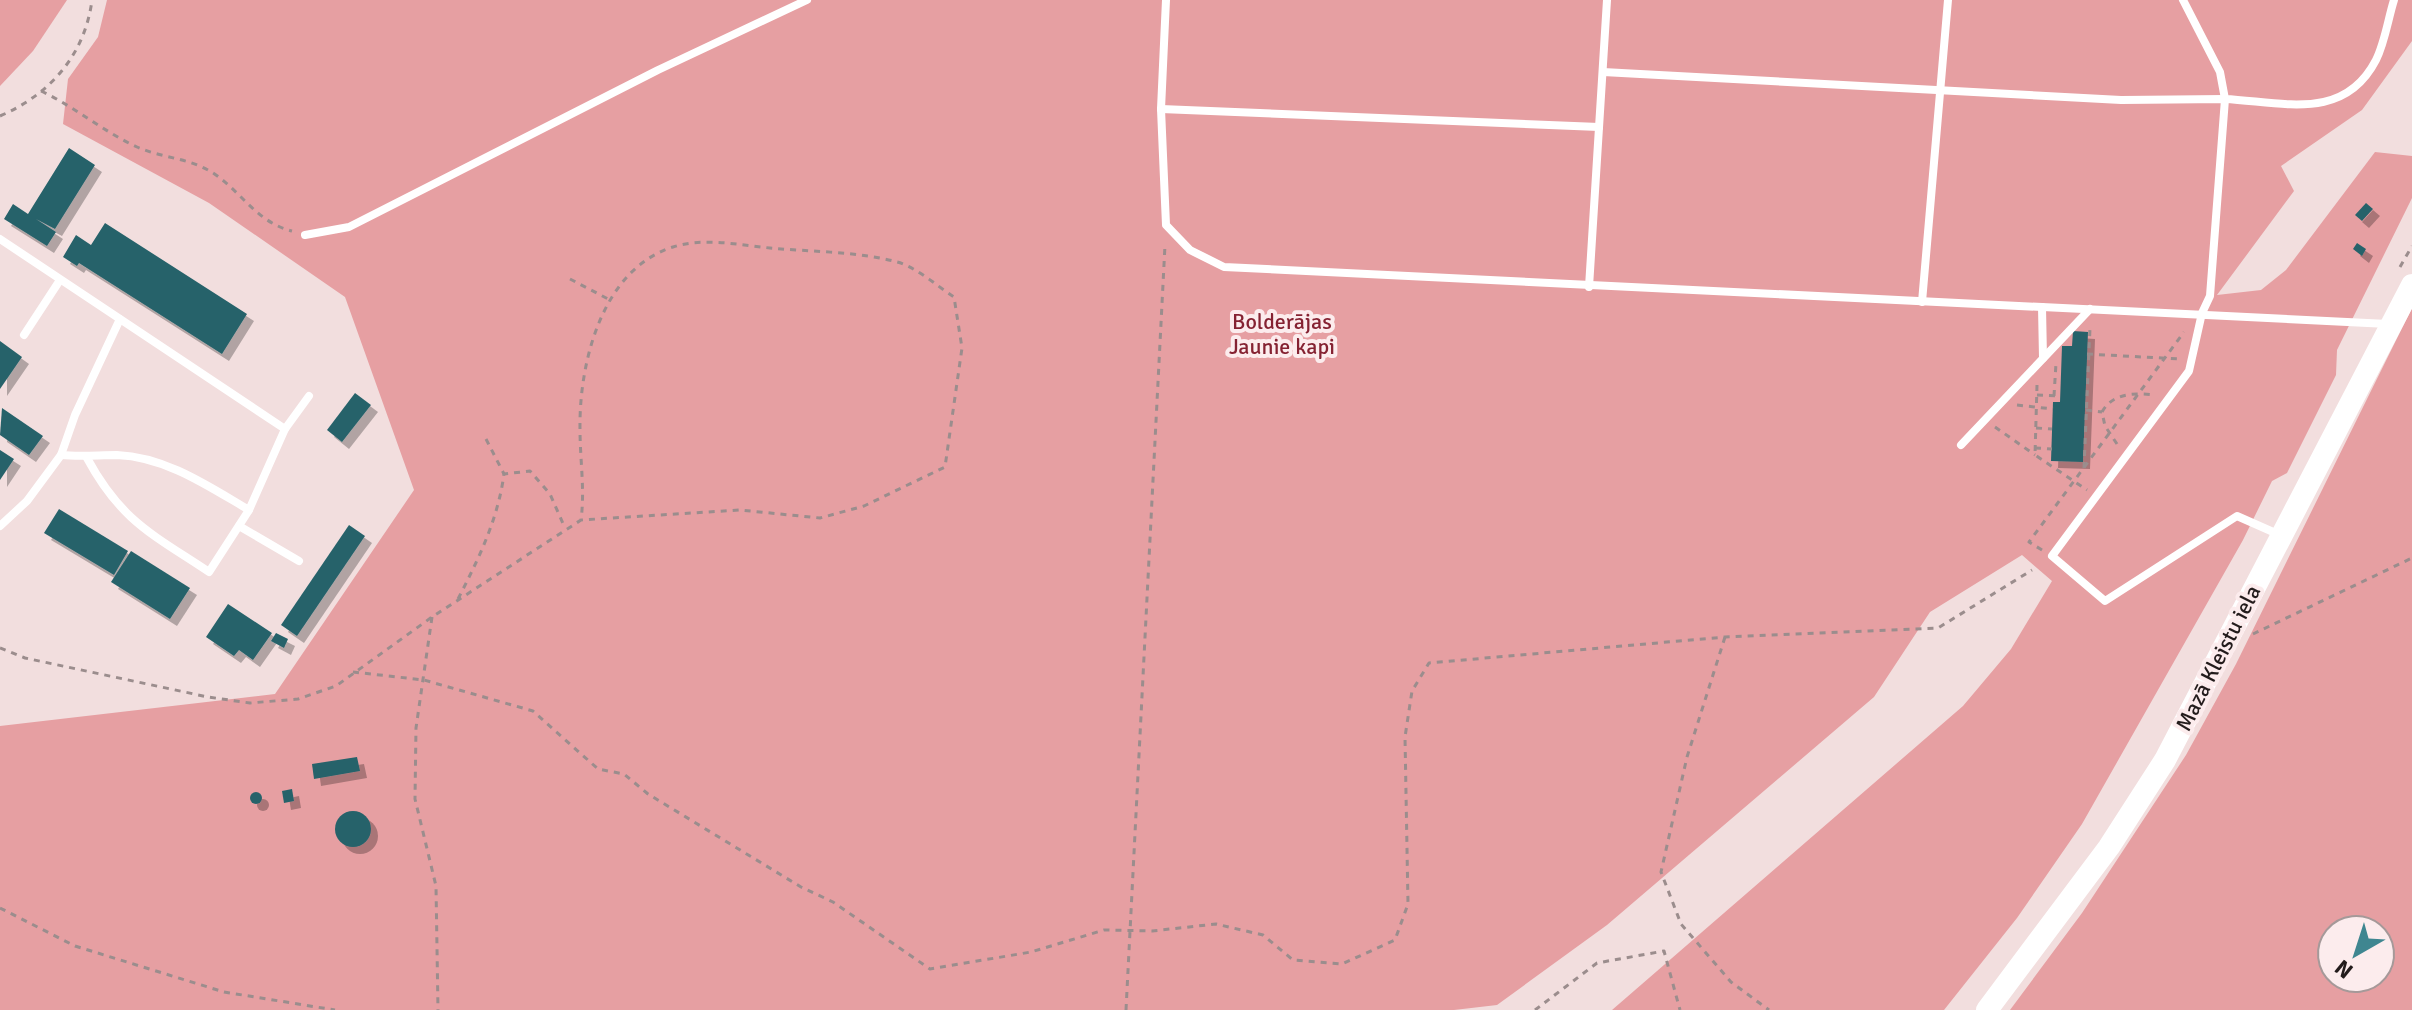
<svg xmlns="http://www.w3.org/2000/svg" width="2412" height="1010" viewBox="0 0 2412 1010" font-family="Signika,sans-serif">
<defs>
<filter id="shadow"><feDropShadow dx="7" dy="7" stdDeviation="0" flood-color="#0004"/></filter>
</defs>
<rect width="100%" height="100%" fill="#f2dede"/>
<!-- green -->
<g fill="#e69fa2" fill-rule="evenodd">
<polygon points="0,0 67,0 33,51 0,86"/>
<polygon points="107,0 2412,0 2412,41 2362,110 2281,166 2294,191 2217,295 2261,290 2286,270 2375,152 2412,156 2412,198 2337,350 2336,375 2287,473 2272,481 2243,540 2082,824 2017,918 1944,1010 1612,1010 1963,706 2011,649 2052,581 2022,555 1930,612 1874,697 1607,925 1497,1005 1454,1010 0,1010 0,726 275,694 414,490 345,297 209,203 63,124 68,79 98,37"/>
<path d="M2412,308V1010H2010L2082,913L2186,755L2236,664ZM2332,930H2380V978H2332Z"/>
</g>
<!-- building -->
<g fill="#27626a" filter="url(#shadow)">
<polygon points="69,148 95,165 55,229 36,219 56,232 47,246 4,219 13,204 28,214"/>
<polygon points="2366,203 2373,209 2362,221 2355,215"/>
<polygon points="105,223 247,314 222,354 79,263 77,266 63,257 76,235 91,245"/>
<polygon points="2357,243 2366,249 2362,256 2353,249"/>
<polygon points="2073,331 2088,332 2083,462 2051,461 2053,402 2060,402 2062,346 2072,346"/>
<polygon points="0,341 22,357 0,389"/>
<polygon points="355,393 371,405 342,442 327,430"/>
<polygon points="2,408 43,436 29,455 0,435"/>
<polygon points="0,450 14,459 0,480"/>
<polygon points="59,509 128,551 114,575 44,533"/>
<polygon points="349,525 365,536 297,636 281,625"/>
<polygon points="131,551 190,588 170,619 111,582"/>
<polygon points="228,604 272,633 253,660 239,650 234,656 206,637"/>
<polygon points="276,633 288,639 284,648 271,641"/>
<polygon points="357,757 360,771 314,779 312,764"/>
<polygon points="292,789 294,801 284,803 282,791"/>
<circle cx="256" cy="798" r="6"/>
<circle cx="353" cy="829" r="18"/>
</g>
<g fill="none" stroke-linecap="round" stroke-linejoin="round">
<!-- path -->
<g stroke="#9b8d8d" stroke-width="3" stroke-dasharray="6 6" stroke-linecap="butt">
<path d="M41,91C75,107 104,132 137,147C162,158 190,158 213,173C242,192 256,222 292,231"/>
<path d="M0,116C51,94 85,54 92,0"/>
<polyline points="2400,267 2412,246"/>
<polyline points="570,279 610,300"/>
<polyline points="2087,354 2180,359"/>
<polyline points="2037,385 2035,455 2087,490"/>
<polyline points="2037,395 2060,396"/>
<polyline points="2054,396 2056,363"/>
<polyline points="2017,405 2053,409"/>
<polyline points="2086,410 2102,412"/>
<polyline points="1995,427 2035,455"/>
<polyline points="2036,428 2052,429"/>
<polyline points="486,439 504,474"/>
<path d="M2117,444L2105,426L2102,412C2113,392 2136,393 2155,395"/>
<polyline points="2035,448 2052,449"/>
<polyline points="2084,468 2090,328"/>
<polyline points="2042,550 2029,542 2184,332"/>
<path d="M458,599C479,558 498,519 504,474L530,471L550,494L565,528"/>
<polyline points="432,617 416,728 415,799 436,886 438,1010"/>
<polyline points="2253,634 2412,558"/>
<polyline points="1725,637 1687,757 1661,872 1681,924 1731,982 1769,1010"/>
<path d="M0,648L25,658L208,697L250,703L298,699L336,686L432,617L581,520C585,489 580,461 580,429C579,363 602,269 673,247C704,237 739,245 770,248C811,252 857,251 897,262C916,267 937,286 954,297L962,348L945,467L864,506L820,518L740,510L581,520"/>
<polyline points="353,672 424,680 533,711 598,769 624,774 648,794 801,887 833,902 930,969 1031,952 1104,930 1152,931 1216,924 1263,935 1293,960 1342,964 1395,940 1408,904 1405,737 1412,691 1429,663 1725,637 1938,628 2032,570"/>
<polyline points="0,908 75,946 224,992 335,1010"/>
<polyline points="1126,1010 1165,245"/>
<polyline points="1535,1010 1597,963 1664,951 1680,1010"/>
</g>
<!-- service -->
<g stroke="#fff" stroke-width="8">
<polyline points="1166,0 1161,109 1166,225 1190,250 1224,267 2388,324"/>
<path d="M2183,0L2220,72L2225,99C2283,102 2344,122 2376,60C2385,42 2388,19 2394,0"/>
<polyline points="1603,72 2121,100 2225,99 2210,296 2202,313 2189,371 2052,556 2105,601 2237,516 2280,535"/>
<polyline points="1161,109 1599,127"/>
<polyline points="305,235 349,227 658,70 807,0"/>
<polyline points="0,239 285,429"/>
<polyline points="1589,287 1607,0"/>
<polyline points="1922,302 1948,0"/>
<polyline points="2042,307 2043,358"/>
<polyline points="24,335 60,280"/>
<polyline points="1961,445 2090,309"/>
<path d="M61,455C81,457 98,455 117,455C166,457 208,486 249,510"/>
<path d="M87,458C121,521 152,534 209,572L249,510L285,429L309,396"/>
<polyline points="0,526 27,501 61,455 75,415 120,319"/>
<polyline points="239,526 299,561"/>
</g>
<!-- secondary -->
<polyline stroke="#fff" stroke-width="22" points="1987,1010 2109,847 2165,760 2412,285"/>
</g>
<g text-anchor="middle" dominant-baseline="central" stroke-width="8" stroke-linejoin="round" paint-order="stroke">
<!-- park labels -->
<g font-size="22" fill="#852232" stroke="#fceced">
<text x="1282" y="321">Bolderājas<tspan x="1282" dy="25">Jaunie kapi</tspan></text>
</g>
<!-- street labels -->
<g font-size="22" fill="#231c1c" stroke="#fceced">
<text transform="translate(2218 658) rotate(-63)">Mazā Kleistu iela</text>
</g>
</g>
<!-- north arrow -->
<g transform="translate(2356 954) rotate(219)"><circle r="38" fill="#fceced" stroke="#a59999" stroke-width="2"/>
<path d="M0-6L14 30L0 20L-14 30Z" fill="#3f8690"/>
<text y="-12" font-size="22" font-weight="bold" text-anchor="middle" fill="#231c1c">N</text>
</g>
</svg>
